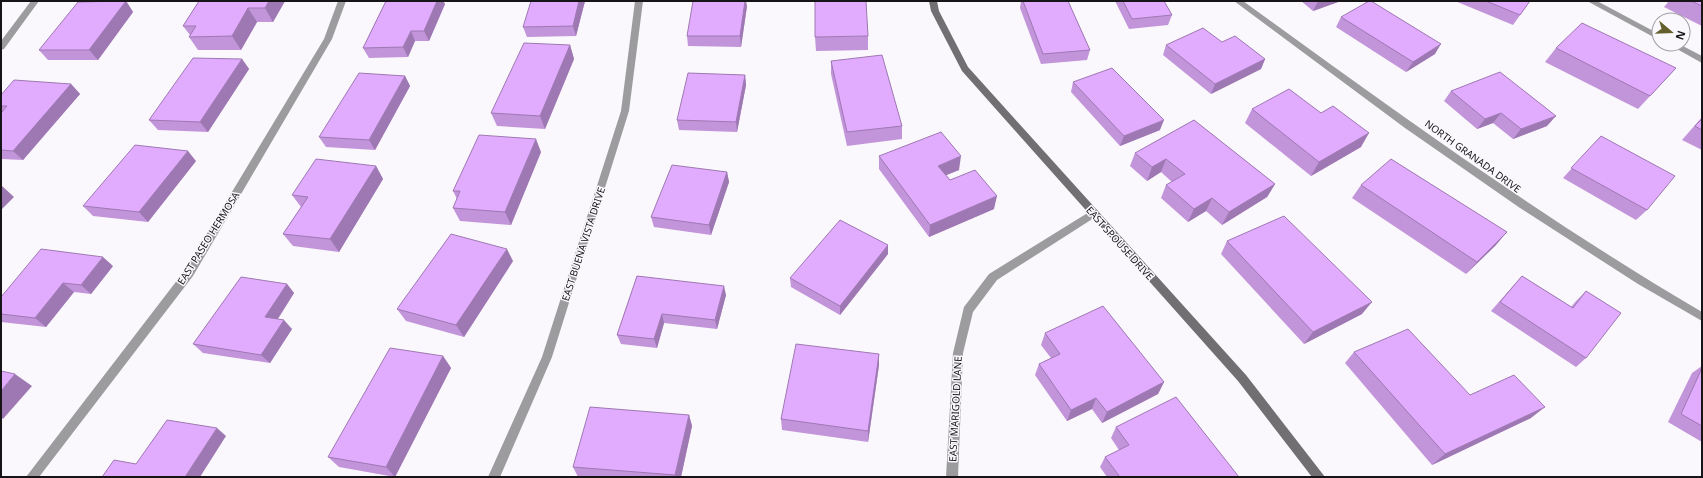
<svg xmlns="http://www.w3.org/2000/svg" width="1703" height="478" viewBox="0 0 1703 478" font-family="'Noto Sans',sans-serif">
<rect width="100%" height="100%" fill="#fbf8fd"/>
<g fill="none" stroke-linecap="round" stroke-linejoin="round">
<!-- street -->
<g fill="#9c9b9d" fill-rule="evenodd">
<polygon points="31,1 39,1 4,49 1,50 1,41"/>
<polygon points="338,1 346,1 332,39 193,276 39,477 26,477 185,270 324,39"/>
<polygon points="635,1 643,1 629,111 552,357 500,477 488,477 542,357 621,111"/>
<path d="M1234,1H1243C1393,110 1542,218 1702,312V321L1638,284L1520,208L1405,128Z"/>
<polygon points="1587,1 1597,1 1659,34 1659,40"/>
<polygon points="1668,44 1679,44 1702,56 1702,63"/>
<polygon points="1094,209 1097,210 1099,213 1097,216 997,280 973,312 963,353 958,477 946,477 953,353 964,307 989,274"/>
</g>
<!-- secondary -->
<polygon fill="#716f72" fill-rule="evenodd" points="929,1 937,1 939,11 968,67 1246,375 1325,477 1312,477 1238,381 962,71 931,11"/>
</g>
<!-- wall -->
<g fill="#c294da">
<polygon points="126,1 133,12 98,60 48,60 39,50"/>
<polygon points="199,1 285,1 273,22 257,22 241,50 198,50 189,37 190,35 183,26"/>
<polygon points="386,1 443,1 445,4 429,41 415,41 408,57 369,58 363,48"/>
<polygon points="585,1 576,36 527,37 523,27"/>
<polygon points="1021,1 1068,1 1090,50 1087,60 1041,64 1020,8"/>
<polygon points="1115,1 1164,1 1172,15 1168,25 1129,29"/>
<polygon points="1301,1 1341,1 1313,11"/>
<polygon points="1455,1 1530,1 1513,25"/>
<polygon points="1669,1 1702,1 1702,26 1664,7"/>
<polygon points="747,6 741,47 688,46 687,36"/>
<polygon points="1341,17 1435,54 1406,72 1336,27"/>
<polygon points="868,36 868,50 816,51 815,37"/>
<polygon points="1222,42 1265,59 1261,69 1211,94 1163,55 1166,45"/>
<polygon points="570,45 574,59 545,129 497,126 491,113"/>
<polygon points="1556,48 1676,68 1638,109 1545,62"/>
<polygon points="242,59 249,69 208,132 158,130 149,120"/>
<polygon points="831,61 902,126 902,139 847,146 831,74"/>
<polygon points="745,75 746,85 737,132 679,130 677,120"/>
<polygon points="405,76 410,86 375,150 326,147 319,137"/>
<polygon points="1073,82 1160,130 1120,146 1071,92"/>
<polygon points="71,84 80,94 23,160 1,159 1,95"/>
<polygon points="1451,91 1547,126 1513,139 1493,123 1477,129 1444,101"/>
<polygon points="1252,109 1361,147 1311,176 1245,123"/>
<polygon points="1702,117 1702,150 1682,140"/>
<polygon points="1194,120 1275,184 1267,197 1222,225 1206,211 1188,222 1161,198 1166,185 1172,182 1161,172 1147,181 1130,166 1135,153"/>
<polygon points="1601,136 1647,210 1636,220 1563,178"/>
<polygon points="541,152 511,225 460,221 453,208 457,199 453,191"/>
<polygon points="879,156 959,170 946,175 950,180 994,209 929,237 879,169"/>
<polygon points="196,161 148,222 93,216 83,206"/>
<polygon points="376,166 383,179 339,252 293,246 283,234 301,207 292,195"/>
<polygon points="727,172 729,182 711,235 654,227 651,217"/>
<polygon points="1361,185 1496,245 1466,274 1352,198"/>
<polygon points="1227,241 1362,314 1304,344 1221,254"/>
<polygon points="888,245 888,254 840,315 791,287 790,278"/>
<polygon points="513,261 464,337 406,321 397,309"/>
<polygon points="113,266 91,294 74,292 46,327 1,322 1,297"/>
<polygon points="637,276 726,295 717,329 664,323 657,348 621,344 617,335"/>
<polygon points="1522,276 1571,307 1576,301 1586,291 1586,358 1576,367 1491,311 1513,286"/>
<polygon points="287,284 294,293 278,319 292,329 270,363 203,353 193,344"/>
<polygon points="1045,333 1164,382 1158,394 1102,423 1092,409 1067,421 1035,375 1039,364 1051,358 1041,345"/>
<polygon points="1354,352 1470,395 1531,418 1432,465 1345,363"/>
<polygon points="879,354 879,365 868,442 782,430 781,419"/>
<polygon points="443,356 451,368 395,477 339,467 328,457"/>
<polygon points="1702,366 1702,442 1668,422 1692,373"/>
<polygon points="689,415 692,426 681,477 578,477 573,467"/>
<polygon points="1116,427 1239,477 1107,477 1100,467 1105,457 1119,450 1111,438"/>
</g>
<!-- shaded-wall -->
<g fill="#9e78b2">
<polygon points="126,1 133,12 98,60 89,50"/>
<polygon points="269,1 285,1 273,22 265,8"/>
<polygon points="437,1 443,1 445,4 429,41 424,31"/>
<polygon points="579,1 585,1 576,36 573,26"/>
<polygon points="745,1 746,1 747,6 741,47 740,36"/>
<polygon points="1318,1 1341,1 1313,11"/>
<polygon points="248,8 257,22 241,50 232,36"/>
<polygon points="411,31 415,41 408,57 403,47"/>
<polygon points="1441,44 1435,54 1406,72 1413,62"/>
<polygon points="570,45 574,59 545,129 540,116"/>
<polygon points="242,59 249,69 208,132 200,122"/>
<polygon points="1265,59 1261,69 1211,94 1215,84"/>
<polygon points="745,75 746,85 737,132 736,122"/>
<polygon points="405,76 410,86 375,150 369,140"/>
<polygon points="71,84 80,94 23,160 13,151"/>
<polygon points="1501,113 1493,123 1477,129 1485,119"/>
<polygon points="1556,116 1547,126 1513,139 1521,129"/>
<polygon points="1164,120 1160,130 1120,146 1124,136"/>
<polygon points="1369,133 1361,147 1311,176 1319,162"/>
<polygon points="536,139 541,152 511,225 505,212"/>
<polygon points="188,151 196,161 148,222 139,212"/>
<polygon points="961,156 959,170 937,179 938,166"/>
<polygon points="1166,159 1161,172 1147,181 1152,167"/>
<polygon points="376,166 383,179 339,252 330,239"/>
<polygon points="727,172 729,182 711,235 709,225"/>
<polygon points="1275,184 1267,197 1222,225 1229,212"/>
<polygon points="1,185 14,197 1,210"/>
<polygon points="997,196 994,209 929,237 930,225"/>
<polygon points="1212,198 1206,211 1188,222 1194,209"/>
<polygon points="1507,232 1496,245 1466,274 1477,262"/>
<polygon points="888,245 888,254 840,315 840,306"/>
<polygon points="507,249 513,261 464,337 456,325"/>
<polygon points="103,257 113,266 91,294 81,285"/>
<polygon points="63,283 74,292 46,327 35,318"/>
<polygon points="287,284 294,293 273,326 265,317"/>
<polygon points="724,286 726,295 717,329 715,320"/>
<polygon points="1372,302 1362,314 1304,344 1313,332"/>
<polygon points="662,314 664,323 657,348 654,339"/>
<polygon points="284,320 292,329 270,363 261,355"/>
<polygon points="879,354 879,365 868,442 868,431"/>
<polygon points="443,356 451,368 395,477 386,467"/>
<polygon points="15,374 32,386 3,419 1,417 1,391"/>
<polygon points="1164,382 1158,394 1102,423 1107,412"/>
<polygon points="1096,398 1092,409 1067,421 1071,410"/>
<polygon points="1545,407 1531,418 1432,465 1445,454"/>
<polygon points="689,415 692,426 681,477 676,477 675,475"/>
<polygon points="217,428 226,436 200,477 185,477"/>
</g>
<!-- building -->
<g fill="#e1acfe" stroke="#9e78b2">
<polygon points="126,1 89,50 39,50 78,2"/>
<polygon points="199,1 269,1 265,8 248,8 232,36 189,37 196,26 183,26"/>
<polygon points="386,1 437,1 424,31 411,31 403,47 363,48"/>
<polygon points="531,1 579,1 573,26 523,27"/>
<polygon points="693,1 745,1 740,36 687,36"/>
<polygon points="815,1 866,1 868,36 815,37"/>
<polygon points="1023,1 1068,1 1090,50 1043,54"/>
<polygon points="1123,1 1164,1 1172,15 1132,19"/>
<polygon points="1369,1 1371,1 1441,44 1413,62 1341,17"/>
<polygon points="1486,1 1530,1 1520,15"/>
<polygon points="1691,1 1702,1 1702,6"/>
<polygon points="1582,23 1676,68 1650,96 1556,48"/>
<polygon points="1203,28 1222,42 1235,36 1265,59 1215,84 1166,45"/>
<polygon points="524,43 570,45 540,116 491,113"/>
<polygon points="882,55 902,126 847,132 831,61"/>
<polygon points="193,58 242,59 200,122 149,120"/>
<polygon points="1112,68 1164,120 1124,136 1073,82"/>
<polygon points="1500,72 1556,116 1521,129 1501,113 1485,119 1451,91"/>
<polygon points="359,73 405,76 369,140 319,137"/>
<polygon points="688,73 745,75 736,122 677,120"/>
<polygon points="14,80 71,84 13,151 1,150 1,113 7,106 1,106 1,95"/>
<polygon points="1289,89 1321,113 1333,106 1369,133 1319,162 1252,109"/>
<polygon points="1702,119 1702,130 1695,126"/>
<polygon points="1194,120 1275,184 1229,212 1212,198 1194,209 1166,185 1185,174 1166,159 1152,167 1135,153"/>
<polygon points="941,132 961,156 938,166 950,180 975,170 997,196 930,225 879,156"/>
<polygon points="479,135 536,139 505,212 453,208 460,191 453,191"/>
<polygon points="1601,136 1675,176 1647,210 1571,168"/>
<polygon points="135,145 188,151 139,212 83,206"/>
<polygon points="316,159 376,166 330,239 283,234 308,197 292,195"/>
<polygon points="1391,159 1507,232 1477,262 1361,185"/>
<polygon points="672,165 727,172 709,225 651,217"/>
<polygon points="1284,216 1372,302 1313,332 1227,241"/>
<polygon points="840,220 888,245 840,306 790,278"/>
<polygon points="451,234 507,249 456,325 397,309"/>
<polygon points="41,249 103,257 81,285 63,283 35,318 1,314 1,297"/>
<polygon points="637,276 724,286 715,320 662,314 654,339 617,335"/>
<polygon points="1522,276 1573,308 1586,291 1621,313 1586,358 1500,302"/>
<polygon points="241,277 287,284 265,317 284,320 261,355 193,344"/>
<polygon points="1103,306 1164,382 1107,412 1096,398 1071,410 1039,364 1060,354 1045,333"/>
<polygon points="1408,329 1470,395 1514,375 1545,407 1445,454 1354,352"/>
<polygon points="796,344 879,354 868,431 781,419"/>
<polygon points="390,348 443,356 386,467 328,457"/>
<polygon points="1702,368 1702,426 1681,414"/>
<polygon points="1,371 15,374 1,391"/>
<polygon points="1176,397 1239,477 1120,477 1105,457 1129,445 1116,427"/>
<polygon points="590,407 689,415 675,475 573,467"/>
<polygon points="167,420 217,428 185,477 102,477 114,460 136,464"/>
</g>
<g text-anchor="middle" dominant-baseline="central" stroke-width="3" stroke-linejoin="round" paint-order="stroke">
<!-- street labels -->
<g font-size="10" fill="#161416" stroke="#fbf8fd">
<text transform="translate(1473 156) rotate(36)">NORTH GRANADA DRIVE</text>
<text transform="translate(208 238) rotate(-58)">EAST PASEO HERMOSA</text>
<text transform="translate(1120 243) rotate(48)">EAST SPOUSE DRIVE</text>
<text transform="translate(583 244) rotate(-72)">EAST BUENA VISTA DRIVE</text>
<text transform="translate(955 409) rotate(-87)">EAST MARIGOLD LANE</text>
</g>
</g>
<!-- border -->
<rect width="1703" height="478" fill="none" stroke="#161416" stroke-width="4"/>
<!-- north arrow -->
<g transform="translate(1671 32) rotate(109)"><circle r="19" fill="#fbf8fd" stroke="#9f9da1"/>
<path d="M0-3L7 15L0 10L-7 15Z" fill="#645f2b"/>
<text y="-6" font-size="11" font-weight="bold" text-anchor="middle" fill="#161416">N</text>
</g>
</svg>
